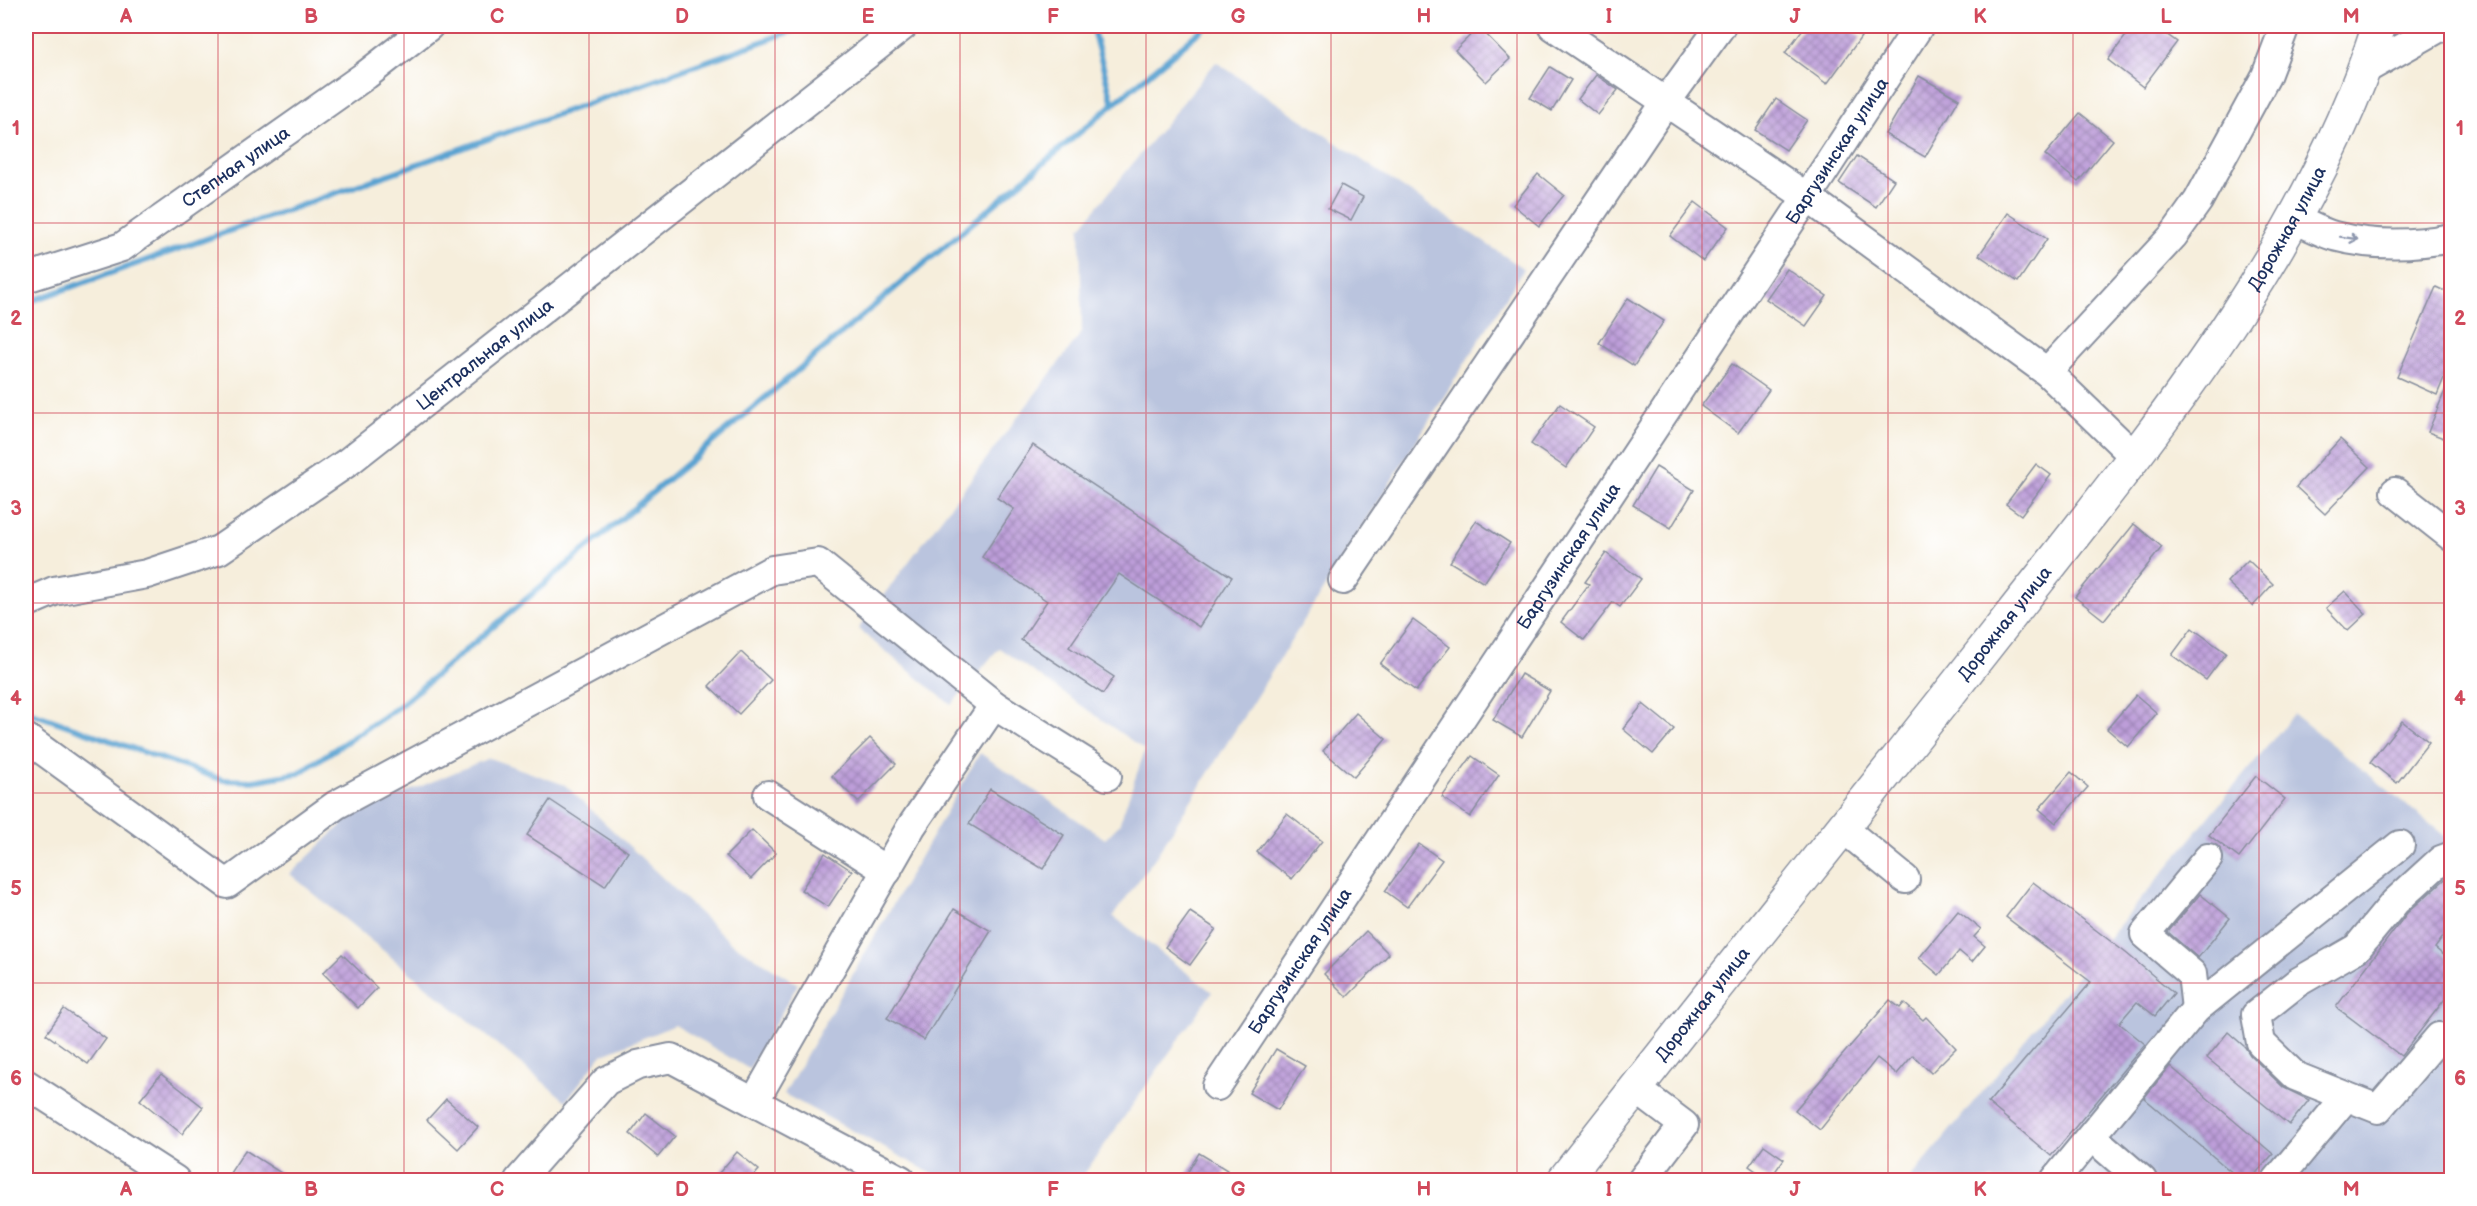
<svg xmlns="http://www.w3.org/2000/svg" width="2477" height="1206" viewBox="0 0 2477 1206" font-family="'Balsamiq Sans',sans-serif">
<defs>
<pattern id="building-cross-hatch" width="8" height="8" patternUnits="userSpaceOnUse" patternTransform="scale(1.5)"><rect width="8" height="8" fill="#bd9ed9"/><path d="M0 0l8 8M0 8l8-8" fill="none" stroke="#9981b3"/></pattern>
</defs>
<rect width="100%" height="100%" fill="#fff"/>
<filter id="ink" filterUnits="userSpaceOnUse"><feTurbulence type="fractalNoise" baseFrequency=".0167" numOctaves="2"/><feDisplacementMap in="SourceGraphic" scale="12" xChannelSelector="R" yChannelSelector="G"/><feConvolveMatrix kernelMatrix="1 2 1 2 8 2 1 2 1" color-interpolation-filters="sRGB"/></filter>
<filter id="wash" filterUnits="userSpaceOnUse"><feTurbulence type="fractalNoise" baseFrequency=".008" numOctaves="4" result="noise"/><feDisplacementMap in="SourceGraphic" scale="24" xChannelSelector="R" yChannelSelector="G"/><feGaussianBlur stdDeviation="1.35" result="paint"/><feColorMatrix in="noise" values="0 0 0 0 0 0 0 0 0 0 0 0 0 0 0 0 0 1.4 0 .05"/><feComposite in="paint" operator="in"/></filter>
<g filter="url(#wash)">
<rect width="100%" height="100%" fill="#f6eedc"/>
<!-- industrial -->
<g fill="#bac4de">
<polygon points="1216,62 1524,269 1157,855 1113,916 1212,992 1080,1180 944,1180 784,1094 980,753 1105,839 1119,825 1145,750 999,648 951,705 858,629 1082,332 1080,228"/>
<polygon points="2294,714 2451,841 2451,1180 1909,1180"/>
<polygon points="489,758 565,785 730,942 798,984 749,1069 675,1025 601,1055 566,1101 290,874 352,815"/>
</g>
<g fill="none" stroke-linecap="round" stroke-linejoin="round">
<!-- stream -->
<g stroke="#5aa3d1" stroke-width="6">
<polyline points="1092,26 1113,104"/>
<polyline points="26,303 806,26"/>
<polyline points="26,711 223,780 253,781 299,773 397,708 1206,26"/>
</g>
</g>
<g id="blocks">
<!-- building -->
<g fill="url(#building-cross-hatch)">
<polygon points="1805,26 1845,26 1861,37 1827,84 1785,53"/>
<polygon points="2133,26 2155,26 2177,42 2143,87 2108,60"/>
<polygon points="1479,27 1510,59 1486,82 1455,50"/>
<polygon points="1550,67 1571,80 1552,111 1530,98"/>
<polygon points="1596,75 1618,90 1598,115 1578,99"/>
<polygon points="1919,76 1959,99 1925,157 1885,134"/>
<polygon points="1776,99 1807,120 1786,150 1755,130"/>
<polygon points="2080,113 2113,140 2078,182 2045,155"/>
<polygon points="1857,156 1894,180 1876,207 1839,183"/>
<polygon points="1538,174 1564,195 1539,226 1513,205"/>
<polygon points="1341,185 1363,197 1351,220 1328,209"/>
<polygon points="1695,202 1728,227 1703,261 1670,236"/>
<polygon points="2008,213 2047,239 2018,282 1979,255"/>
<polygon points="1787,269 1827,296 1806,326 1766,299"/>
<polygon points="2436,287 2451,294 2451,361 2437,395 2397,377"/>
<polygon points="1628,298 1664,321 1634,366 1599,343"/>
<polygon points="1732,364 1769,390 1738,433 1701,406"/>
<polygon points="2451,376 2451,441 2428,432"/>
<polygon points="1560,404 1594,427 1566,468 1531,444"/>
<polygon points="2340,439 2370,467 2325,514 2296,487"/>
<polygon points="1033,445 1232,577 1199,627 1119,574 1069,647 1114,677 1103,694 1021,640 1047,601 982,557 1014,509 997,498"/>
<polygon points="2036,464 2051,475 2021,515 2006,504"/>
<polygon points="1656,467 1694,490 1671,528 1633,505"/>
<polygon points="1476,521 1510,543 1484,583 1450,562"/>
<polygon points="2134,524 2162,547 2104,620 2075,597"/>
<polygon points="1606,553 1641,579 1620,607 1613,602 1584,640 1561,622 1589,584 1585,582"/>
<polygon points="2248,560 2273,584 2253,606 2227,582"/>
<polygon points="2345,591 2366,614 2348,631 2326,608"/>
<polygon points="1413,620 1450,647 1416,691 1380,664"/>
<polygon points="2192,628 2226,653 2206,680 2172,655"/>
<polygon points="741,652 771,680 739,714 709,686"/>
<polygon points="1521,674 1550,691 1522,737 1493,720"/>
<polygon points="2136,695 2157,713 2128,747 2107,729"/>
<polygon points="1643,704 1674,729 1653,754 1623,729"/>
<polygon points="1356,713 1386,739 1354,777 1323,751"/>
<polygon points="2402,721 2429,742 2397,783 2370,762"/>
<polygon points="870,738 896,764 858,802 832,776"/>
<polygon points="1472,756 1499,775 1470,817 1442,797"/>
<polygon points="2071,772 2088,787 2056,823 2039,809"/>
<polygon points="2256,776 2285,799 2239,858 2209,835"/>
<polygon points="990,789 1064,835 1043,869 969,824"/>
<polygon points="550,800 628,852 605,886 527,835"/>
<polygon points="1287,814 1322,841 1292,879 1257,852"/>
<polygon points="752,830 776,853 751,879 726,856"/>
<polygon points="1419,844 1442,860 1407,907 1385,891"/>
<polygon points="825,853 852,871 828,907 801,890"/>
<polygon points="2451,874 2451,926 2435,948 2451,961 2451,991 2401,1056 2336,1007 2407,913"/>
<polygon points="2033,882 2126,953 2174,993 2155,1016 2137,1002 2119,1023 2145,1044 2051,1156 1988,1103 2091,982 2006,917"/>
<polygon points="2200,894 2230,918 2198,958 2168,932"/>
<polygon points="954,909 991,931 924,1040 887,1018"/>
<polygon points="1958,911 1981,929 1974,937 1985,946 1972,962 1959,951 1939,975 1919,958"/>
<polygon points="1190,912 1216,929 1190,965 1165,947"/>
<polygon points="1366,931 1389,954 1347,997 1324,974"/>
<polygon points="342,954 377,988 358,1008 323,973"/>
<polygon points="1890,1000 1900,1008 1904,1003 1923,1020 1926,1017 1956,1048 1931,1073 1913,1055 1897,1074 1877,1058 1820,1130 1795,1110"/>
<polygon points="64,1009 106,1039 88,1064 46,1034"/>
<polygon points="2228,1032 2245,1047 2250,1055 2284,1088 2309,1100 2289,1125 2207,1058"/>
<polygon points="1276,1049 1305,1066 1278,1110 1249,1093"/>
<polygon points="2170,1066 2273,1154 2250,1180 2241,1180 2144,1098"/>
<polygon points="161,1074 203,1107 182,1134 140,1100"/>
<polygon points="446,1099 478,1127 458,1149 427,1120"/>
<polygon points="646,1113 675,1136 658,1157 630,1134"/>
<polygon points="1764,1145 1784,1159 1769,1180 1749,1166"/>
<polygon points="245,1150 292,1180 241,1180 230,1173"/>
<polygon points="737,1152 759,1170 750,1180 713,1180"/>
<polygon points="1199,1153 1227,1170 1221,1180 1183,1180"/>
</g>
</g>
</g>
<g filter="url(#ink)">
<use href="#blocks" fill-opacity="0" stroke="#888e9d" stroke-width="1.5"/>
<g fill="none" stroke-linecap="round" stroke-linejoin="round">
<defs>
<g id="minor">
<polyline points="1553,26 1807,197 2047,372 2135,457"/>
<polyline points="2364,70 2442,26"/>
<path d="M2294,219C2307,224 2320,232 2334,236C2371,246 2414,245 2452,238"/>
<path id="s1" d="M26,278L122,247L366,75L429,26"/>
<polyline points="2047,372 2173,236 2198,201 2266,76 2285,26"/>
<polyline points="2395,492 2452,537"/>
<polyline points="1343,580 1666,102 1721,26"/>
<path id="s2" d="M26,603L54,591L147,574L219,550L348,462L903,26"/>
<polyline points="26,738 227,884 336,805 772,570 818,563 994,705"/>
<polyline points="768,795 887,871"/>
<polyline points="1844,829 1905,879"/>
<polyline points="2196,1009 2192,974 2145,934 2208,858"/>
<polyline points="2439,1037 2378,1109 2295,1076 2261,1043 2256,1015 2298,982 2357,948 2395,902 2441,860 2452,856"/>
<polyline points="26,1084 175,1180"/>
<path id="s3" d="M1217,1086L1807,197L1919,26"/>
<polyline points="1635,1088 1684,1125 1642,1180"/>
<polyline points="754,1102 911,827 994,705 1107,776"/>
<polyline points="2092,1137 2142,1180"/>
<polyline points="519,1180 606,1081 638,1065 671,1058 901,1180"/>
<polyline points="2055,1180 2196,1009 2400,845"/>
<polyline points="2277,1180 2346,1097"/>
</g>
<g id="major">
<path id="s4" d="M1564,1180C1711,991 1863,804 2011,615C2154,433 2307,249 2379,26"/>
</g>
</defs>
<!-- minor casing -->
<use href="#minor" stroke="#888e9d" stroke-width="32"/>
<!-- major casing -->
<use href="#major" stroke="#888e9d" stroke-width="36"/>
<!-- minor -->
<use href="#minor" stroke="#fff" stroke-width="28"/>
<!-- major -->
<use href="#major" stroke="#fff" stroke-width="33"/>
</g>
<!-- one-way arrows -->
<defs><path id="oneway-shaft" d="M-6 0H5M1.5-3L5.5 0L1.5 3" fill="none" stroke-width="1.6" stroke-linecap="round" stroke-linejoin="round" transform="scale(1.5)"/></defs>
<use stroke="#8d97ae" href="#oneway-shaft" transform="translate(2349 238) rotate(9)"/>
</g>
<!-- grid -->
<path fill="none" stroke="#d1495b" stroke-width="1.5" stroke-opacity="0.55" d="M218,26V1180M404,26V1180M589,26V1180M775,26V1180M960,26V1180M1146,26V1180M1331,26V1180M1517,26V1180M1702,26V1180M1888,26V1180M2073,26V1180M2259,26V1180M26,223H2452M26,413H2452M26,603H2452M26,793H2452M26,983H2452"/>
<g text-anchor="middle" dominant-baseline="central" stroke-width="5" stroke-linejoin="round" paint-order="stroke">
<!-- street labels -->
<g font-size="18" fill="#1b2f5e" stroke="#fff">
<text stroke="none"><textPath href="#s3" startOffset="1122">Баргузинская улица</textPath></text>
<text stroke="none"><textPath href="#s1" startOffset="240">Степная улица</textPath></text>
<text stroke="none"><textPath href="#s4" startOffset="1196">Дорожная улица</textPath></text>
<text stroke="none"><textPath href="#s2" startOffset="531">Центральная улица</textPath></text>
<text stroke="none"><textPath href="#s3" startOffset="636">Баргузинская улица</textPath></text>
<text stroke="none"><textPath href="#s4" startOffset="710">Дорожная улица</textPath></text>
<text stroke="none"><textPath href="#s3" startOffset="150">Баргузинская улица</textPath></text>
<text stroke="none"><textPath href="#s4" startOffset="224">Дорожная улица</textPath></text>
</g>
</g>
<!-- margin -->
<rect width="2477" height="1206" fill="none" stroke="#fff" stroke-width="66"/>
<rect x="33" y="33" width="2411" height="1140" fill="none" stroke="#d1495b" stroke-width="2"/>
<g font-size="20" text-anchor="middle" font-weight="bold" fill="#d1495b">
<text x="126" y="23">A</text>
<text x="311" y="23">B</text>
<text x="497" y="23">C</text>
<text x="682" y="23">D</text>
<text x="868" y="23">E</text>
<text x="1053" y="23">F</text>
<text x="1238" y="23">G</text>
<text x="1424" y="23">H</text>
<text x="1609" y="23">I</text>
<text x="1795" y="23">J</text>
<text x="1980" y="23">K</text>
<text x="2166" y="23">L</text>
<text x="2351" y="23">M</text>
<text x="16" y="135">1</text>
<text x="2460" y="135">1</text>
<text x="16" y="325">2</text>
<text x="2460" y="325">2</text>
<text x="16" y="515">3</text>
<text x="2460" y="515">3</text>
<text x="16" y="705">4</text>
<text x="2460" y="705">4</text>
<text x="16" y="895">5</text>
<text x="2460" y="895">5</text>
<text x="16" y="1085">6</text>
<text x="2460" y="1085">6</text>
<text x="126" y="1196">A</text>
<text x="311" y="1196">B</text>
<text x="497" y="1196">C</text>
<text x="682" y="1196">D</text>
<text x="868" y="1196">E</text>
<text x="1053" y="1196">F</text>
<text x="1238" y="1196">G</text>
<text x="1424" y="1196">H</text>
<text x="1609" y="1196">I</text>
<text x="1795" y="1196">J</text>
<text x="1980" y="1196">K</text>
<text x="2166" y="1196">L</text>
<text x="2351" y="1196">M</text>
</g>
</svg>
